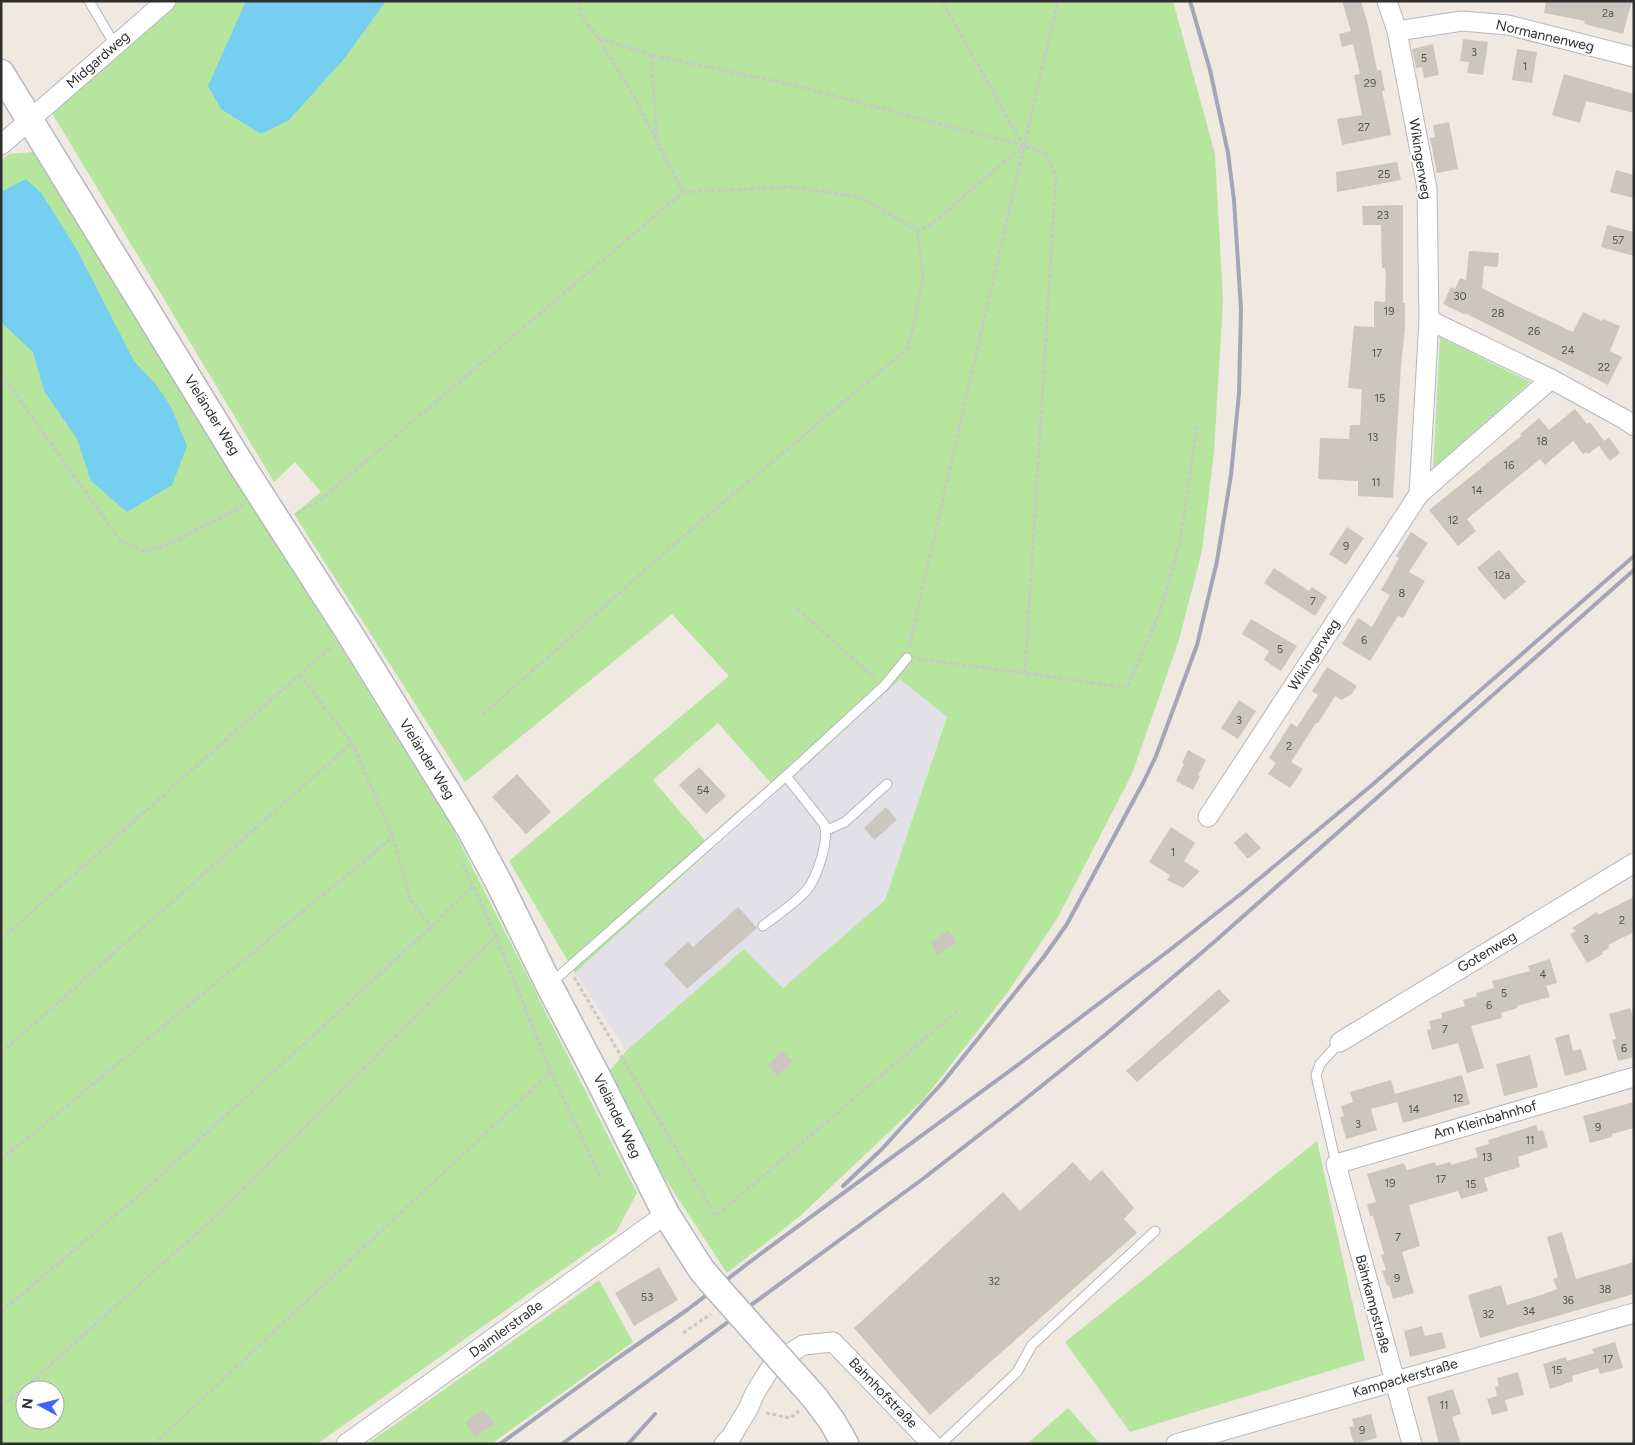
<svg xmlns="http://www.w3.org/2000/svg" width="1635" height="1445" viewBox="0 0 1635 1445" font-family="Figtree,sans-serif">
<rect width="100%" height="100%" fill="#efe9e1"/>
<!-- industrial -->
<polygon fill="#e3e1e8" points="900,679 947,717 885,900 783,988 744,949 626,1051 575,973 778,791"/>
<!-- green -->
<g fill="#b6e59e" fill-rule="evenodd">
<polygon points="177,1 1173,1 1215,154 1223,301 1214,452 1202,551 1179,640 1132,774 1058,917 1008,992 924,1099 799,1217 727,1273 656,1165 609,1072 626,1051 744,949 783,988 885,900 947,717 900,679 778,791 718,723 653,780 712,849 575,973 509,861 729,676 672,614 465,782 294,514 321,492 295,462 274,482 52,113"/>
<path d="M34,152L452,827L637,1193L616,1232L317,1444H1V161L9,154ZM25,1390H55V1420H25Z"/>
<polygon points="1440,337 1530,382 1433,469"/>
<polygon points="1317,1141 1365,1360 1130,1432 1065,1342"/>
<polygon points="599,1280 633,1342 491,1444 367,1444"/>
<polygon points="1068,1408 1100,1444 1027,1444"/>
</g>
<!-- water -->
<g fill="#75cff0">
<polygon points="246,1 386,1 344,59 289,120 261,134 221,109 208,86"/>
<polygon points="26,179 42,194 77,250 134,361 157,386 171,407 187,446 172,485 127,512 91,481 77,439 44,391 33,352 1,322 1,192"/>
</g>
<!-- building -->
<g fill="#cbc7bf">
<polygon points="1342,1 1361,1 1368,25 1377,70 1381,70 1385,91 1382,91 1391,135 1342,145 1337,119 1362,115 1354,75 1360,74 1353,44 1342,47 1339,34 1351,31"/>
<polygon points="1546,1 1632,1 1623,34 1584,24 1585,21 1544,13"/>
<polygon points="1463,39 1488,42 1483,75 1467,73 1469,62 1460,61"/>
<polygon points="1433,44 1439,75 1424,78 1422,67 1416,68 1412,49"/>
<polygon points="1517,49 1537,52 1532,83 1512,80"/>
<polygon points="1564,74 1634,94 1634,113 1586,101 1580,123 1552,115"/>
<polygon points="1449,122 1458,169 1437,173 1430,138 1435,137 1433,125"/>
<polygon points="1397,162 1401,180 1337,192 1336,172"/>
<polygon points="1616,170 1634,175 1634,198 1610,192"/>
<polygon points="1403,205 1403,303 1405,303 1405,328 1401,366 1393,498 1358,496 1358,481 1318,479 1320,438 1349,439 1350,425 1360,425 1362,389 1348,388 1354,326 1374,327 1374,301 1385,302 1386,274 1385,268 1382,268 1381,225 1363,225 1362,206"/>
<polygon points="1607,225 1634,232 1634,256 1601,247"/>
<polygon points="1469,251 1499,253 1498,267 1484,266 1482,288 1513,304 1573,332 1583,312 1602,321 1603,319 1620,326 1610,351 1622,357 1608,385 1465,313 1465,315 1443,304 1451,287 1455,289 1460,278 1466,280"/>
<polygon points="1575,409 1587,424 1590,422 1604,441 1609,437 1620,453 1610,461 1599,446 1588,454 1586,452 1583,454 1573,441 1545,465 1540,459 1467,519 1476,531 1458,546 1429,510 1521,436 1520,434 1539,418 1549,430"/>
<polygon points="1347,527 1364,538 1346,565 1329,554"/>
<polygon points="1411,532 1428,543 1409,572 1425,581 1403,618 1398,616 1370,661 1342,644 1358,618 1372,627 1390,595 1381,590 1399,558 1396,556"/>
<polygon points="1499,550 1526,582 1504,600 1477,568"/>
<polygon points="1274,568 1309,591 1312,587 1327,597 1315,616 1264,583"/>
<polygon points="1251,619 1297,646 1281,671 1264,660 1269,651 1242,634"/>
<polygon points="1327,667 1357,686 1351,695 1341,700 1335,696 1318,723 1316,723 1291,762 1303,769 1290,788 1268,774 1276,763 1269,758 1291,723 1297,727 1318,695 1312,691"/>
<polygon points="1239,700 1256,711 1238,739 1221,728"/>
<polygon points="1188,750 1206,760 1198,775 1200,776 1193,790 1176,781 1184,764 1182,763"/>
<polygon points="699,767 726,796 706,814 679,785"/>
<polygon points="517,774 551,812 526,834 492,797"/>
<polygon points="886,807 897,820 874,840 864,828"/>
<polygon points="1171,827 1195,843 1184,861 1200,871 1183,888 1167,880 1170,875 1149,862"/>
<polygon points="1246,832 1261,848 1248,859 1234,843"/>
<polygon points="1634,897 1634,932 1608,945 1609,948 1602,952 1603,954 1587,963 1570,934 1576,931 1572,928 1597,912 1598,915"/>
<polygon points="738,907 757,928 687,989 664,964 688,942 693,947"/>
<polygon points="948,930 957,942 938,955 930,943"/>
<polygon points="1550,959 1557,983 1546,986 1550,997 1517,1006 1517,1008 1501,1013 1502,1018 1471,1026 1484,1068 1467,1073 1458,1043 1432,1050 1427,1030 1431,1029 1429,1021 1442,1018 1441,1013 1465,1006 1463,1000 1477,996 1476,993 1494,988 1492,981 1530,971 1528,966"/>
<polygon points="1219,989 1230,1001 1137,1082 1126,1071"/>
<polygon points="1630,1008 1634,1019 1634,1057 1618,1061 1612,1040 1616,1039 1609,1014"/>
<polygon points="1569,1034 1573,1051 1581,1049 1587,1070 1565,1076 1555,1038"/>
<polygon points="783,1051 793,1061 777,1076 768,1065"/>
<polygon points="1530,1055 1538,1087 1504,1096 1496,1064"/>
<polygon points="1462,1075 1470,1104 1403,1123 1395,1094"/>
<polygon points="1391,1080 1397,1102 1371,1109 1377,1130 1346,1139 1340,1117 1344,1116 1341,1106 1353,1102 1350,1092"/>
<polygon points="1634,1102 1634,1128 1612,1134 1612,1137 1590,1143 1583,1116"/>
<polygon points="1536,1125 1538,1131 1543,1130 1548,1147 1518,1157 1520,1167 1484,1178 1488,1191 1461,1199 1458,1191 1409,1205 1420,1246 1402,1252 1414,1293 1393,1299 1389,1285 1387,1286 1382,1271 1386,1270 1381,1255 1384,1254 1373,1216 1370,1216 1367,1204 1376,1202 1367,1174 1404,1163 1407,1170 1435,1162 1436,1166 1450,1162 1451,1165 1478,1157 1475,1148 1489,1144 1488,1140"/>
<polygon points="1073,1162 1090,1181 1102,1170 1134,1208 1124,1219 1137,1233 930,1415 854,1328 1003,1192 1020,1211"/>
<polygon points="1562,1232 1576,1279 1634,1262 1634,1294 1480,1338 1468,1295 1501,1285 1507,1305 1541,1295 1557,1289 1553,1279 1558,1277 1547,1237"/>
<polygon points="659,1267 678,1300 634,1326 615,1293"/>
<polygon points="1422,1326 1425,1336 1442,1332 1446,1348 1410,1357 1404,1331"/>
<polygon points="1615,1342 1623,1368 1600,1374 1598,1368 1572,1376 1573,1381 1550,1389 1543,1364 1566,1357 1567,1361 1594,1353 1592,1349"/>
<polygon points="1518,1372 1524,1395 1505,1400 1508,1411 1492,1415 1487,1399 1497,1396 1495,1387 1499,1386 1497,1378"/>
<polygon points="1453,1389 1461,1414 1452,1417 1461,1444 1439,1444 1427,1397"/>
<polygon points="484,1409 494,1424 475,1437 465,1422"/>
<polygon points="1371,1414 1377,1438 1354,1444 1349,1427 1354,1426 1352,1419"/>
</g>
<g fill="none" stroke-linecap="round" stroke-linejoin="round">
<defs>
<g id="lane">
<polyline points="89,1 115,45"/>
<polyline points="827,830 845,822 887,784"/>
<path d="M763,926C777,915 794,904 806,891C817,878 830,839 824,824L786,776"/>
<polyline points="551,983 786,776 884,686 907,658"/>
<polyline points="1336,1164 1316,1075 1320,1064 1340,1042"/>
<polyline points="941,1444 1017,1372 1032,1345 1155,1231"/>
</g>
<g id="street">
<polyline points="1387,1 1397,31 1427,188 1429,320 1419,494"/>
<polyline points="1397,31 1462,21 1508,25 1634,57"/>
<polyline points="1,145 166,1"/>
<polyline points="1429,320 1551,379 1624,419 1634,426"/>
<polyline points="1208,817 1419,494 1551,379"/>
<polyline points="1340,1042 1634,863"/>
<polyline points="346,1444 666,1214"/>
<polyline points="724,1444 731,1437 748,1409 755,1393 773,1364 803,1345 833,1342 932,1444"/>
<polyline points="1176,1444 1634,1313"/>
<polyline points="1412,1444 1336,1164 1634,1077"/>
</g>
<g id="secondary">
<polyline points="1,73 244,469 348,631 470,829 499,883 549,985 598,1078 666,1214 701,1269 710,1280"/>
<polyline points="815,1398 832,1421 845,1444"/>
</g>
</defs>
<!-- lane casing -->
<use href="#lane" stroke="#b4b7c1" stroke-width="11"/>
<!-- street casing -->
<use href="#street" stroke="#b4b7c1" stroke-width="21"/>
<!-- secondary casing -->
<use href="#secondary" stroke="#b4b7c1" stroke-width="29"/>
<!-- path -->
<g stroke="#c9c9c9" stroke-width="3" stroke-dasharray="4 2.5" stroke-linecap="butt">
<polyline points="578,1 582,17 598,38 631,91 683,192 791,187 860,197 917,230 929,226 1022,147"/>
<polyline points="942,1 1023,145"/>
<polyline points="598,38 651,55 789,84 1024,146 1045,153 1056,175 1025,673"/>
<polyline points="651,55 657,138"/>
<polyline points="1,374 120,540 145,552 176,541 244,505"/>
<polyline points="297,513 319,501 683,192"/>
<polyline points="797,609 876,679"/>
<polyline points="909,647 1024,146 1058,1"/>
<polyline points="917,659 1025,673 1127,688 1160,612 1180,542 1197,426"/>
<polyline points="300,675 352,743 393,837 410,899 431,927"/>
<polyline points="483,715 680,539 907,349 914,325 923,275 917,230"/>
<polyline points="1,939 333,645"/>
<polyline points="574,977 716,1216 957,1011"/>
<polyline points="1,1053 352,743"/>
<polyline points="551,1072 601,1178"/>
<polyline points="1,1160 393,837"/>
<polyline points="1,1312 138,1196 431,927 473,886"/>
<polyline points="683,1333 711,1314"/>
<polyline points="1,1406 27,1386 219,1213 496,936"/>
<polyline points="766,1413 790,1418 799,1411"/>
<polyline points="154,1444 551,1072 496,936 461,860"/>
</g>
<!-- lane -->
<use href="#lane" stroke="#fff" stroke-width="9"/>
<!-- street -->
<use href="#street" stroke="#fff" stroke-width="19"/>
<!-- secondary -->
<use href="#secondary" stroke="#fff" stroke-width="26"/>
<!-- rail -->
<g stroke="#a3a6b8" stroke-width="4">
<polyline points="843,1186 881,1150 943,1082 1043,958 1067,924 1144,781 1156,756 1197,645 1217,561 1231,475 1239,393 1241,309 1234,200 1228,153 1210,70 1190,1"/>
<polyline points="500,1444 615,1360 687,1310 759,1255 1019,1064 1171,949 1242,893 1372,785 1634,556"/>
<polyline points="562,1444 924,1178 1019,1104 1105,1035 1213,943 1634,570"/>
<polyline points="628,1444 655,1414"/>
</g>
<defs>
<polyline id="secondary-bridge" points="710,1280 815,1398"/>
</defs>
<!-- secondary-bridge casing -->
<use href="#secondary-bridge" stroke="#b4b7c1" stroke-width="29" stroke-linecap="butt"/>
<!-- secondary-bridge -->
<use href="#secondary-bridge" stroke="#fff" stroke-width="26"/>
</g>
<g text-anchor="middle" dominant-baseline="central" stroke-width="4.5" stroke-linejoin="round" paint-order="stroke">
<!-- number labels -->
<g font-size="11" fill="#555452">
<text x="1608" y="13">2a</text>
<text x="1474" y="52">3</text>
<text x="1424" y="58">5</text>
<text x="1525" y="66">1</text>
<text x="1370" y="83">29</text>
<text x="1364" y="127">27</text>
<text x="1384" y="174">25</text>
<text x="1383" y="215">23</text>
<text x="1618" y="240">57</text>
<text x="1460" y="296">30</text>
<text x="1389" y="311">19</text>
<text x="1498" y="313">28</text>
<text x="1534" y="331">26</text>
<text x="1568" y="350">24</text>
<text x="1377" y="353">17</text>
<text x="1604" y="367">22</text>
<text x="1380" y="398">15</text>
<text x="1373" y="437">13</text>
<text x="1542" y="441">18</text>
<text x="1509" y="465">16</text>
<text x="1376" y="482">11</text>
<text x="1477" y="490">14</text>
<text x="1453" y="520">12</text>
<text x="1346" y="546">9</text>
<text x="1502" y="575">12a</text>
<text x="1402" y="593">8</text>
<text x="1313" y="601">7</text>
<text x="1364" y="640">6</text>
<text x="1280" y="649">5</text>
<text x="1239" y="720">3</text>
<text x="1289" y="746">2</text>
<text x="703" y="790">54</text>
<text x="1173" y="852">1</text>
<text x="1622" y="920">2</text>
<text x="1586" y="939">3</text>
<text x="1543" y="974">4</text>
<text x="1504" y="993">5</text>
<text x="1489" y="1005">6</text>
<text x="1445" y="1029">7</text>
<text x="1624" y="1048">6</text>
<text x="1458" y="1098">12</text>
<text x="1414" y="1109">14</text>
<text x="1358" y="1124">3</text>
<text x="1598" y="1127">9</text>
<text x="1530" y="1140">11</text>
<text x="1487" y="1157">13</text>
<text x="1441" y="1179">17</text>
<text x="1390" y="1183">19</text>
<text x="1471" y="1184">15</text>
<text x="1398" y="1237">7</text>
<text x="1397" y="1278">9</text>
<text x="994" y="1281">32</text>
<text x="1605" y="1289">38</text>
<text x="647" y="1297">53</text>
<text x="1568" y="1300">36</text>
<text x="1529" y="1311">34</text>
<text x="1488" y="1314">32</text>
<text x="1608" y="1359">17</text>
<text x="1557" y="1370">15</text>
<text x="1444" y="1405">11</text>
<text x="1362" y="1430">9</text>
</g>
<!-- street labels -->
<g font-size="14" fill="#2e2e2e" stroke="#fff">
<text transform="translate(1545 36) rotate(13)">Normannenweg</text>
<text transform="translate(98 60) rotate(-41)">Midgardweg</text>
<text transform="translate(1420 159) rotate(81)">Wikingerweg</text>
<text transform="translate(212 415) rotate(58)">Vieländer Weg</text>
<text transform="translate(1314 655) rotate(-57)">Wikingerweg</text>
<text transform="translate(427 759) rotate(58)">Vieländer Weg</text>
<text transform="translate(1487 952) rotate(-31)">Gotenweg</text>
<text transform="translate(617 1116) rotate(64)">Vieländer Weg</text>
<text transform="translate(1485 1120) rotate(-16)">Am Kleinbahnhof</text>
<text transform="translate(1373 1304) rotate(75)">Bährkampstraße</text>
<text transform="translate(506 1329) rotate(-36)">Daimlerstraße</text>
<text transform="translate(1405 1378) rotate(-16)">Kampackerstraße</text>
<text transform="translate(883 1393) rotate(46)">Bahnhofstraße</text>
</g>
</g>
<!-- border -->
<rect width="1635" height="1445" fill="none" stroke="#2e2e2e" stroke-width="5"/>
<!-- north arrow -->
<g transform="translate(40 1405) rotate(277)"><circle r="24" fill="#ffffff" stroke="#ababab"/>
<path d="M0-4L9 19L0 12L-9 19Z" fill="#4264fb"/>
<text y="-8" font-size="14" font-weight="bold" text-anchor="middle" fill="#2e2e2e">N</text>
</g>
</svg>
